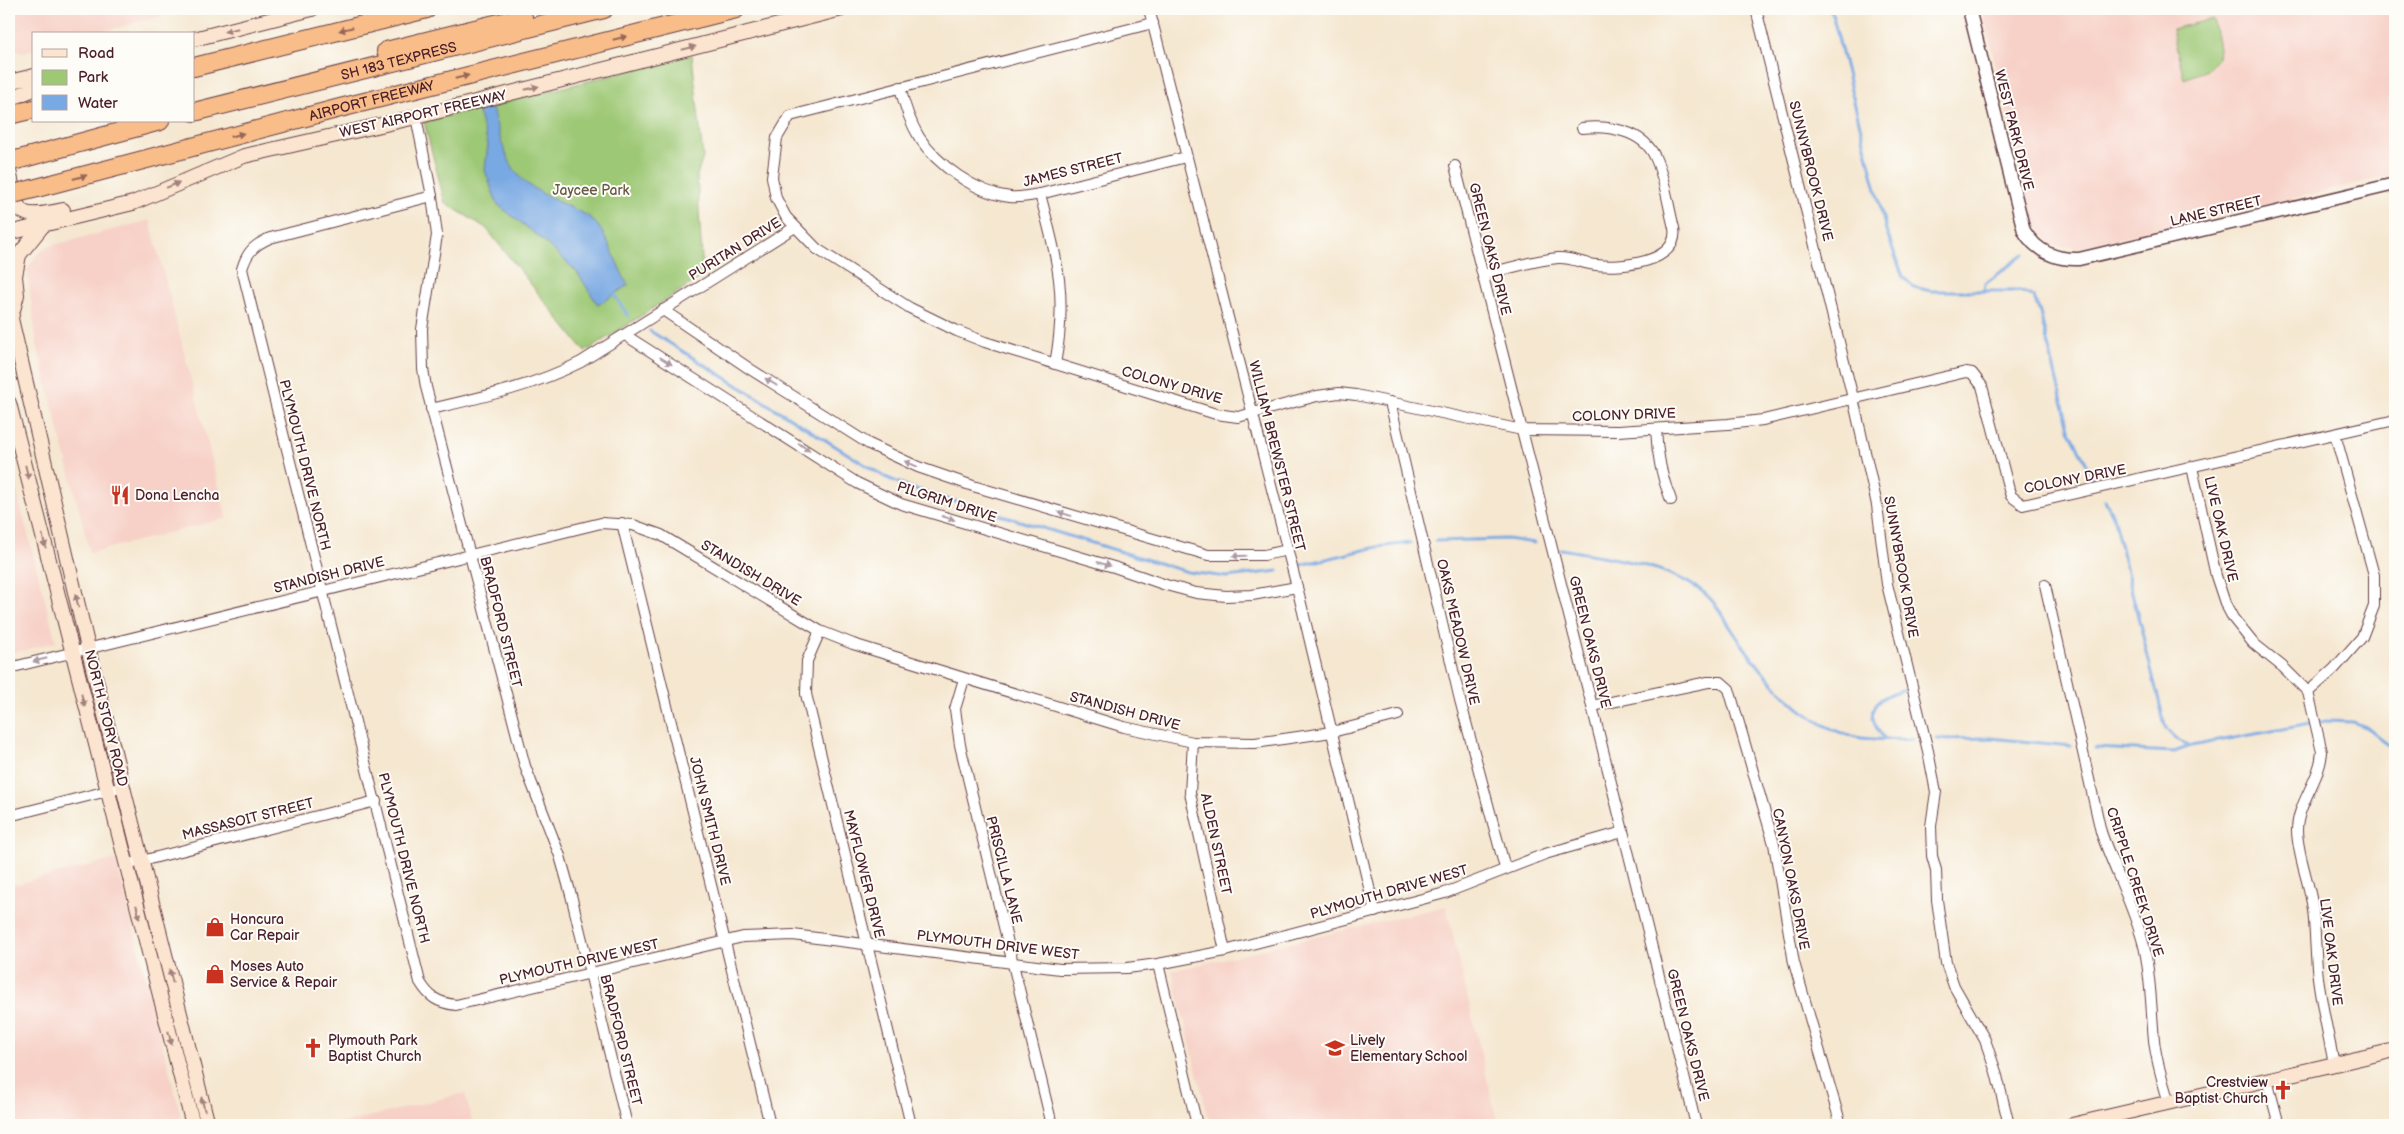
<svg xmlns="http://www.w3.org/2000/svg" width="2404" height="1134" viewBox="0 0 2404 1134" font-family="'Balsamiq Sans',sans-serif">
<rect width="100%" height="100%" fill="#fdfcf7"/>
<filter id="ink" filterUnits="userSpaceOnUse"><feTurbulence type="fractalNoise" baseFrequency=".02" numOctaves="2"/><feDisplacementMap in="SourceGraphic" scale="10" xChannelSelector="R" yChannelSelector="G"/><feConvolveMatrix kernelMatrix="1 2 1 2 8 2 1 2 1" color-interpolation-filters="sRGB"/></filter>
<filter id="wash" filterUnits="userSpaceOnUse"><feTurbulence type="fractalNoise" baseFrequency=".0096" numOctaves="4" result="noise"/><feDisplacementMap in="SourceGraphic" scale="20" xChannelSelector="R" yChannelSelector="G"/><feGaussianBlur stdDeviation="1.12" result="paint"/><feColorMatrix in="noise" values="0 0 0 0 0 0 0 0 0 0 0 0 0 0 0 0 0 1.4 0 .05"/><feComposite in="paint" operator="in"/></filter>
<g filter="url(#wash)">
<rect width="100%" height="100%" fill="#f5e7d0"/>
<!-- built -->
<g fill="#f7d1c7">
<polygon points="9,9 190,9 93,34 34,34 34,49 24,52 9,51"/>
<polygon points="1982,9 2395,9 2395,175 2078,248 2051,245 2032,219"/>
<polygon points="150,220 227,518 90,553 37,345 27,270 36,256 46,247"/>
<polygon points="9,462 56,642 9,654"/>
<polygon points="116,859 183,1125 9,1125 9,886"/>
<polygon points="1446,906 1498,1125 1210,1125 1172,971"/>
<polygon points="465,1093 473,1125 336,1125 381,1114"/>
</g>
<!-- green -->
<g fill="#9dc874" stroke="#747450">
<polygon points="2213,19 2219,47 2218,59 2207,70 2184,79 2172,29"/>
<polygon points="692,55 703,157 697,175 703,276 585,352 486,228 445,203 424,122"/>
</g>
<!-- water -->
<path fill="#79a9e3" stroke="#626487" d="M491,105C499,132 505,168 529,185C547,198 569,206 588,216C608,231 615,263 628,285L598,305L577,272L539,237L497,204L485,170L488,144L477,109Z"/>
<g fill="none" stroke-linecap="round" stroke-linejoin="round">
<!-- stream -->
<g stroke="#79a9e3" stroke-width="3">
<polyline points="1831,9 1886,230 1903,277 1914,287 1931,291 2020,291 2034,297 2040,313 2069,429 2093,477"/>
<polyline points="612,291 628,316"/>
<polyline points="1984,291 1985,284 2024,254"/>
<polyline points="650,331 885,477 911,488 1188,572 1227,577 1278,571"/>
<polyline points="2105,500 2113,516 2166,729 2176,739 2191,746 2326,721 2353,722 2366,727 2395,750"/>
<polyline points="1435,541 1507,539 1535,543"/>
<path d="M1561,549C1607,557 1660,563 1699,589C1716,600 1727,624 1739,640C1767,679 1806,727 1856,737C1873,741 1894,739 1912,739"/>
<polyline points="1301,565 1377,547 1410,543"/>
<path d="M1885,739C1857,708 1880,695 1910,688"/>
<polyline points="1937,739 1990,738 2071,746"/>
<polyline points="2095,748 2174,752 2191,746"/>
</g>
</g>
</g>
<g filter="url(#ink)">
<g fill="none" stroke-linecap="round" stroke-linejoin="round">
<defs>
<g id="minor">
<polyline points="1149,9 1297,587 1375,912"/>
<polyline points="1756,9 1853,398 1877,505 1887,584 1928,751 1936,792 1931,826 1932,856 1936,870 1937,900 1946,963 1954,986 1985,1040 1996,1072 2009,1125"/>
<polyline points="1153,23 790,116 777,138 772,177 776,198 786,217 817,249 910,308 957,331 985,342 1216,414 1238,417 1317,396 1339,393 1356,395 1522,430 1618,431 1728,424 1763,420 1966,372 1972,373 1982,386 2009,490 2011,496 2023,505 2395,420"/>
<path d="M900,87C904,104 910,122 919,137C937,165 976,193 1010,197C1020,198 1030,196 1040,194L1186,157"/>
<polyline points="416,117 432,196 437,235 422,329 423,369 426,387 525,766 560,856 571,895 627,1125"/>
<polyline points="1455,166 1592,706 1696,1125"/>
<path d="M1040,194C1057,259 1068,295 1055,364"/>
<path d="M432,196L270,238C254,245 247,252 242,269L420,982C429,997 438,1003 456,1005L743,937L793,935L1060,969L1127,968L1158,964L1225,951L1445,893L1545,854L1623,832"/>
<path d="M1483,275C1507,269 1533,260 1558,258C1571,257 1583,264 1596,265C1620,268 1680,263 1674,228C1668,205 1665,178 1655,157C1643,130 1607,125 1582,128"/>
<polyline points="663,310 750,369 869,444 918,467 973,486 1208,555 1264,555 1288,550"/>
<polyline points="625,335 857,483 901,504 1117,568 1166,585 1196,593 1226,596 1252,595 1297,587"/>
<polyline points="1390,402 1460,700 1505,868"/>
<path d="M431,409C483,397 534,386 581,362L795,227"/>
<path d="M1656,429C1657,454 1661,476 1671,500"/>
<path d="M2192,467L2216,576L2225,603L2233,618L2253,643L2283,667L2308,692L2322,752C2320,781 2297,803 2297,831C2298,858 2310,883 2313,910C2316,935 2315,960 2319,985C2323,1012 2329,1038 2334,1064"/>
<polyline points="622,523 770,1125"/>
<path d="M2045,585L2101,832C2114,870 2134,906 2144,946C2151,977 2151,1008 2154,1040C2156,1061 2163,1082 2169,1103"/>
<polyline points="820,631 807,661 806,694 911,1125"/>
<polyline points="9,668 601,523 633,525 661,535 820,631 853,644 1124,727 1193,742 1255,743 1332,732 1398,715"/>
<polyline points="964,679 955,709 960,745 1052,1125"/>
<polyline points="2308,692 2334,669 2362,637 2374,606 2374,575 2335,434"/>
<polyline points="1592,706 1708,682 1721,682 1729,689 1774,844 1794,963 1841,1125"/>
<polyline points="1193,742 1190,793 1225,951"/>
<polyline points="9,816 123,787"/>
<polyline points="126,865 376,801"/>
<polyline points="1158,964 1197,1125"/>
<polyline points="2267,1080 2279,1125"/>
</g>
<path id="tertiary" d="M1969,9L2024,231C2037,252 2055,260 2079,259L2395,184"/>
<g id="secondary">
<polyline points="194,39 312,9"/>
<polyline points="9,82 34,76"/>
<polyline points="9,99 34,89"/>
<path d="M9,170C18,215 16,220 63,210"/>
<polyline points="9,233 133,203 244,156 416,117 842,9"/>
<polyline points="9,310 88,648 208,1125"/>
<polyline points="11,318 17,295 15,276 19,255 44,224"/>
<polyline points="9,403 193,1125"/>
<polyline points="2072,1125 2395,1050"/>
</g>
<g id="motorway">
<polyline points="386,51 523,17"/>
<polyline points="194,67 427,9"/>
<path id="s1" d="M194,112L604,9"/>
<polyline points="9,115 34,109"/>
<polyline points="9,162 160,121"/>
<path id="s2" d="M33,189L340,108L736,9"/>
</g>
</defs>
<!-- minor casing -->
<use href="#minor" stroke="#643d44" stroke-width="12"/>
<!-- tertiary casing -->
<use href="#tertiary" stroke="#643d44" stroke-width="15"/>
<!-- secondary casing -->
<use href="#secondary" stroke="#643d44" stroke-width="16"/>
<!-- motorway casing -->
<use href="#motorway" stroke="#643d44" stroke-width="20"/>
<!-- minor -->
<use href="#minor" stroke="#fff" stroke-width="10"/>
<!-- tertiary -->
<use href="#tertiary" stroke="#fff" stroke-width="12"/>
<!-- secondary -->
<use href="#secondary" stroke="#fce5d0" stroke-width="14"/>
<!-- motorway -->
<use href="#motorway" stroke="#f8bd89" stroke-width="18"/>
<defs>
<polyline id="motorway-bridge" points="9,195 33,189"/>
</defs>
<!-- motorway-bridge casing -->
<use href="#motorway-bridge" stroke="#643d44" stroke-width="20" stroke-linecap="butt"/>
<!-- motorway-bridge -->
<use href="#motorway-bridge" stroke="#f8bd89" stroke-width="18"/>
</g>
<!-- one-way arrows -->
<defs><path id="oneway-solid" d="M-6-.8H1V-3.2L6.5 0L1 3.2V.8H-6Z" transform="scale(1.25)"/></defs>
<g fill="#986655">
<use href="#oneway-solid" transform="translate(346 29) rotate(166)"/>
<use href="#oneway-solid" transform="translate(620 38) rotate(-14)"/>
<use href="#oneway-solid" transform="translate(462 77) rotate(-14)"/>
<use href="#oneway-solid" transform="translate(237 135) rotate(-15)"/>
<use href="#oneway-solid" transform="translate(80 177) rotate(-15)"/>
</g>
<g fill="#a3827e">
<use href="#oneway-solid" transform="translate(231 30) rotate(166)"/>
<use href="#oneway-solid" transform="translate(689 48) rotate(-14)"/>
<use href="#oneway-solid" transform="translate(532 88) rotate(-14)"/>
<use href="#oneway-solid" transform="translate(173 185) rotate(-23)"/>
<use href="#oneway-solid" transform="translate(27 472) rotate(76)"/>
<use href="#oneway-solid" transform="translate(44 541) rotate(76)"/>
<use href="#oneway-solid" transform="translate(77 601) rotate(-103)"/>
<use href="#oneway-solid" transform="translate(83 700) rotate(75)"/>
<use href="#oneway-solid" transform="translate(138 912) rotate(76)"/>
<use href="#oneway-solid" transform="translate(171 976) rotate(-104)"/>
<use href="#oneway-solid" transform="translate(170 1038) rotate(76)"/>
<use href="#oneway-solid" transform="translate(203 1104) rotate(-104)"/>
</g>
<g fill="#ae9aa0">
<use href="#oneway-solid" transform="translate(666 361) rotate(32)"/>
<use href="#oneway-solid" transform="translate(771 382) rotate(-148)"/>
<use href="#oneway-solid" transform="translate(804 447) rotate(33)"/>
<use href="#oneway-solid" transform="translate(911 464) rotate(-157)"/>
<use href="#oneway-solid" transform="translate(1065 514) rotate(-163)"/>
<use href="#oneway-solid" transform="translate(948 518) rotate(18)"/>
<use href="#oneway-solid" transform="translate(1239 556) rotate(179)"/>
<use href="#oneway-solid" transform="translate(1104 564) rotate(16)"/>
<use href="#oneway-solid" transform="translate(40 660) rotate(166)"/>
</g>
</g>
<!-- icons -->
<defs>
<symbol id="restaurant-bare" viewBox="-9 -9 18 18"><path d="M-5-6h1v4h1v-4h1v4h1v-4h1v5L-1.5 .5V6h-2V.5L-5-1ZM5-6V6H3V1.5H1.5Q1.5-4 5-6Z" fill="#c8321e" stroke="#fdfcf7" stroke-width="2.5" paint-order="stroke"/></symbol>
<symbol id="shop-bare" viewBox="-9 -9 18 18"><path d="M-5-2.5h2.3a2.7 3.5 0 0 1 5.4 0H5L5.5 6h-11ZM-1.5-2.5h3a1.5 2.3 0 0 0-3 0Z" fill="#c8321e" stroke="#fdfcf7" stroke-width="2.5" paint-order="stroke"/></symbol>
<symbol id="church-bare" viewBox="-9 -9 18 18"><path d="M-1.2-6h2.4v3.5h3.3v2.4h-3.3V6h-2.4V-.1h-3.3v-2.4h3.3Z" fill="#c8321e" stroke="#fdfcf7" stroke-width="2.5" paint-order="stroke"/></symbol>
<symbol id="school-bare" viewBox="-9 -9 18 18"><path d="M0-5L7-2L0 1L-7-2ZM-4 1L0 2.5L4 1V4Q0 6-4 4Z" fill="#c8321e" stroke="#fdfcf7" stroke-width="2.5" paint-order="stroke"/></symbol>
</defs>
<g fill-rule="evenodd">
<use href="#restaurant-bare" x="106" y="481" width="28" height="28"/>
<use href="#shop-bare" x="201" y="913" width="28" height="28"/>
<use href="#shop-bare" x="201" y="960" width="28" height="28"/>
<use href="#church-bare" x="299" y="1034" width="28" height="28"/>
<use href="#school-bare" x="1321" y="1034" width="28" height="28"/>
<use href="#church-bare" x="2269" y="1076" width="28" height="28"/>
</g>
<g text-anchor="middle" dominant-baseline="central" stroke-width="4" stroke-linejoin="round" paint-order="stroke">
<!-- street labels -->
<g font-size="14" fill="#4a1f2b" stroke="#fdfcf7">
<text stroke="none"><textPath href="#s1" startOffset="211">SH 183 TEXPRESS</textPath></text>
<text stroke="none"><textPath href="#s2" startOffset="350">AIRPORT FREEWAY</textPath></text>
<text transform="translate(423 114) rotate(-13)">WEST AIRPORT FREEWAY</text>
<text transform="translate(2014 130) rotate(76)">WEST PARK DRIVE</text>
<text transform="translate(1073 170) rotate(-14)">JAMES STREET</text>
<text transform="translate(1811 171) rotate(76)">SUNNYBROOK DRIVE</text>
<text transform="translate(2216 211) rotate(-13)">LANE STREET</text>
<text transform="translate(735 249) rotate(-32)">PURITAN DRIVE</text>
<text transform="translate(1490 249) rotate(76)">GREEN OAKS DRIVE</text>
<text transform="translate(1172 385) rotate(16)">COLONY DRIVE</text>
<text transform="translate(1624 415) rotate(-2)">COLONY DRIVE</text>
<text transform="translate(1277 456) rotate(76)">WILLIAM BREWSTER STREET</text>
<text transform="translate(305 465) rotate(76)">PLYMOUTH DRIVE NORTH</text>
<text transform="translate(2075 479) rotate(-11)">COLONY DRIVE</text>
<text transform="translate(947 502) rotate(18)">PILGRIM DRIVE</text>
<text transform="translate(2221 529) rotate(77)">LIVE OAK DRIVE</text>
<text transform="translate(1901 567) rotate(80)">SUNNYBROOK DRIVE</text>
<text transform="translate(751 573) rotate(31)">STANDISH DRIVE</text>
<text transform="translate(329 575) rotate(-14)">STANDISH DRIVE</text>
<text transform="translate(501 622) rotate(76)">BRADFORD STREET</text>
<text transform="translate(1458 632) rotate(77)">OAKS MEADOW DRIVE</text>
<text transform="translate(1590 642) rotate(76)">GREEN OAKS DRIVE</text>
<text transform="translate(1125 711) rotate(15)">STANDISH DRIVE</text>
<text transform="translate(106 718) rotate(76)">NORTH STORY ROAD</text>
<text transform="translate(248 819) rotate(-14)">MASSASOIT STREET</text>
<text transform="translate(710 821) rotate(76)">JOHN SMITH DRIVE</text>
<text transform="translate(1216 844) rotate(78)">ALDEN STREET</text>
<text transform="translate(404 858) rotate(76)">PLYMOUTH DRIVE NORTH</text>
<text transform="translate(1004 870) rotate(76)">PRISCILLA LANE</text>
<text transform="translate(864 874) rotate(76)">MAYFLOWER DRIVE</text>
<text transform="translate(1791 879) rotate(79)">CANYON OAKS DRIVE</text>
<text transform="translate(2135 882) rotate(72)">CRIPPLE CREEK DRIVE</text>
<text transform="translate(1389 892) rotate(-16)">PLYMOUTH DRIVE WEST</text>
<text transform="translate(998 945) rotate(7)">PLYMOUTH DRIVE WEST</text>
<text transform="translate(2331 952) rotate(83)">LIVE OAK DRIVE</text>
<text transform="translate(579 962) rotate(-13)">PLYMOUTH DRIVE WEST</text>
<text transform="translate(1688 1035) rotate(76)">GREEN OAKS DRIVE</text>
<text transform="translate(621 1040) rotate(76)">BRADFORD STREET</text>
</g>
<!-- park labels -->
<g font-size="14" fill="#675a45" stroke="#fdfcf7">
<text x="591" y="190">Jaycee Park</text>
</g>
<!-- poi labels -->
<g font-size="14" fill="#4a1f2b" stroke="#fdfcf7" text-anchor="start">
<text x="135" y="495">Dona Lencha</text>
<text x="230" y="919">Honcura<tspan x="230" dy="16">Car Repair</tspan></text>
<text x="230" y="966">Moses Auto<tspan x="230" dy="16">Service &amp; Repair</tspan></text>
<text x="328" y="1040">Plymouth Park<tspan x="328" dy="16">Baptist Church</tspan></text>
<text x="1350" y="1040">Lively<tspan x="1350" dy="16">Elementary School</tspan></text>
<text x="2268" y="1082" text-anchor="end">Crestview<tspan x="2268" dy="16">Baptist Church</tspan></text>
</g>
</g>
<!-- margin -->
<rect width="2404" height="1134" fill="none" stroke="#fdfcf7" stroke-width="30"/>
<!-- legend -->
<rect x="32" y="32" width="162" height="90" fill="#fdfcf7" stroke="#b5a4a5"/>
<rect x="42" y="49" width="25" height="8" fill="#fce5d0" stroke="#b5a4a5"/>
<text x="78" y="58" font-size="15" fill="#4a1f2b">Road</text>
<rect x="42" y="70" width="25" height="15" fill="#9dc874" stroke="#b5a4a5"/>
<text x="78" y="82" font-size="15" fill="#4a1f2b">Park</text>
<rect x="42" y="95" width="25" height="15" fill="#79a9e3" stroke="#b5a4a5"/>
<text x="78" y="108" font-size="15" fill="#4a1f2b">Water</text>
</svg>
